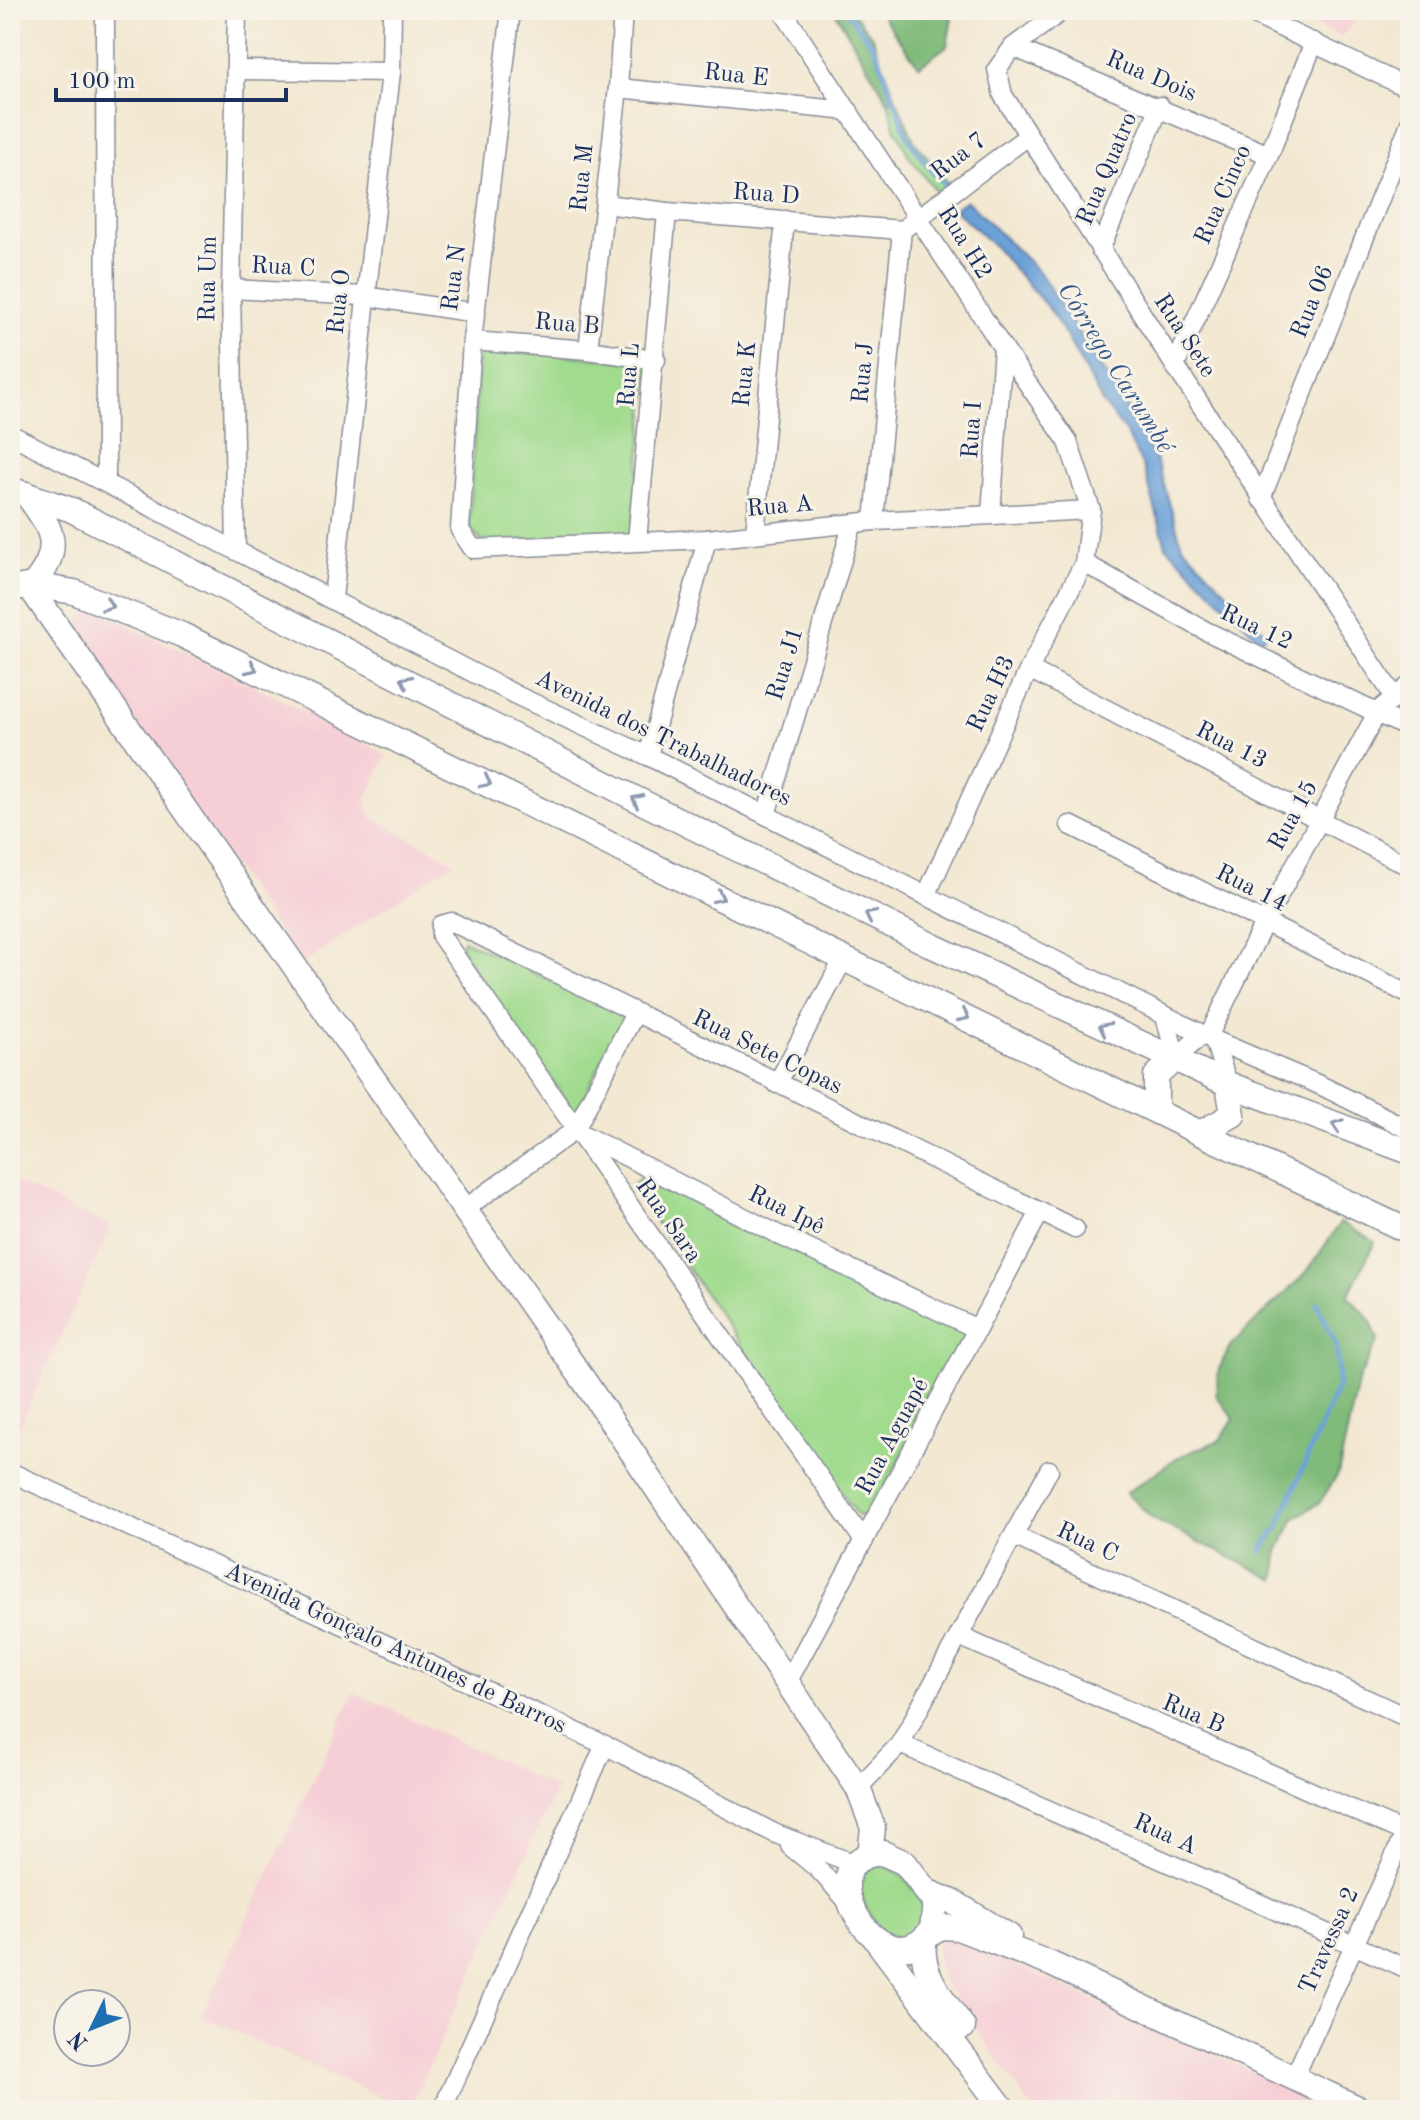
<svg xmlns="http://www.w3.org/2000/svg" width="1420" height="2120" viewBox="0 0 1420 2120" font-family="'Old Standard TT',serif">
<rect width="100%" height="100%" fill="#f7f3e8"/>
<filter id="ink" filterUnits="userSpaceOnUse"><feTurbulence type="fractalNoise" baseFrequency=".0125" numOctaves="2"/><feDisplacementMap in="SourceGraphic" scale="16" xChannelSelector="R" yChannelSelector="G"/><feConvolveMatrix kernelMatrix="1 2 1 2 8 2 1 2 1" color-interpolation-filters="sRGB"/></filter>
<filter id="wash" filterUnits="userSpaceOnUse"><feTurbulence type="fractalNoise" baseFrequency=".006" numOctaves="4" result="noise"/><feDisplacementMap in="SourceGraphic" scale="32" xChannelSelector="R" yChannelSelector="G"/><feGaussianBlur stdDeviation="1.8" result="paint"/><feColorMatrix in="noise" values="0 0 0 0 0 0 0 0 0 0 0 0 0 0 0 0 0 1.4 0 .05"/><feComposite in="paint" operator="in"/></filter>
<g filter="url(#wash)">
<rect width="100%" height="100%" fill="#f3e8d1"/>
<!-- built -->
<g fill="#f6cfd6">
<polygon points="1280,10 1366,10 1340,37"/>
<polygon points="92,612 103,613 288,703 387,755 365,802 373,818 455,862 301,964 71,632 84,615"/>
<polygon points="10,1180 111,1227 13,1441 10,1440"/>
<polygon points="354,1692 557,1788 409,2110 201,2016"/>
<polygon points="945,1938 965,1942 1337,2110 1033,2110 941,1978 936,1954 938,1944"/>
</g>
<!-- green -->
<g fill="#a0db8e" stroke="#5e8576" stroke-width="2">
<polygon points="895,96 914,141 950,185 938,194 909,156 896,130 888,101"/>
<polygon points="479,346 650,364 632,536 483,543 469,527"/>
<polygon points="463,940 625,1015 578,1109 572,1109 460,949"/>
<polygon points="643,1176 968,1335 869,1515 858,1516 631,1186"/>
<path d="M880,1865C905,1870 917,1892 926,1914L913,1938L885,1936C871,1918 837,1873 880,1865Z"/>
</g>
<!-- forest -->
<g fill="#80bb79" stroke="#4e756c" stroke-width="2">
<polygon points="834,10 851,10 873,38 895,96 888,101"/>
<polygon points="878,10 939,10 952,18 947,46 919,66"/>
<polygon points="1341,1222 1375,1242 1348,1296 1370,1319 1378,1340 1359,1378 1338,1474 1320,1502 1295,1518 1278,1551 1276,1580 1153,1519 1126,1493 1179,1457 1220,1440 1234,1418 1216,1395 1219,1369 1230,1346 1306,1273"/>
</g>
<!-- water -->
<polygon fill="#6aa1d7" stroke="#42689a" stroke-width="2" points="966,200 1040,273 1144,434 1159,468 1182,545 1267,634 1260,640 1166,546 1144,469 1125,431 1103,404 1065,334 1049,309 994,246 954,209"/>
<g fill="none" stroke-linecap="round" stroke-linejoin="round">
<!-- stream -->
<g stroke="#6aa1d7" stroke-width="5">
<polyline points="845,10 876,50 908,138 933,173 950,190"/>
<polyline points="1261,1551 1278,1527 1338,1385 1337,1348 1317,1303"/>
</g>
</g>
</g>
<g filter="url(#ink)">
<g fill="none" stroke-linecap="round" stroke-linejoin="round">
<defs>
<g id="minor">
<polyline points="105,10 106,483"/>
<polyline points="511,10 472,341 460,530 473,549 707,539 874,521 1091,510"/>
<polyline points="782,10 1003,348 1068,442 1091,510 1084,563 1029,669 926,896"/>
<polyline points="1063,10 1013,47 997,69 1003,95 1175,366 1393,695"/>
<polyline points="1244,10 1410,89"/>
<polyline points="1013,47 1269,155"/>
<polyline points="237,70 391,72"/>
<polyline points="618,88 849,111"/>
<polyline points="605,204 667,212 902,230 1028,136"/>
<polyline points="1100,250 1160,106"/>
<polyline points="231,289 364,296 476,313"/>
<polyline points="472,341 588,350 656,360"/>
<polyline points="588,350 618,88 623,10"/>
<polyline points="1175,366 1269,155 1314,42"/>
<polyline points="10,434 520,697 648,756 1214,1040 1322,1086 1410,1130"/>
<polyline points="1261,499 1410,123"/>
<polyline points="991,514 1003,348"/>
<polyline points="874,521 902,230"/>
<polyline points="755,533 785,220"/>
<polyline points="637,541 667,212"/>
<polyline points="236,549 231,289 237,10"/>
<polyline points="1084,563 1206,631 1410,729"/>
<polyline points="333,598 391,72 392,10"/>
<polyline points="1029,669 1410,867"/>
<polyline points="648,756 707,539"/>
<polyline points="766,815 852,526"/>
<polyline points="1070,825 1410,995"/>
<polyline points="1165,1016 1176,1058 1203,1034"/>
<polyline points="1208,1037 1264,923 1378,711 1410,685"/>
<polyline points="1214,1040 1228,1084"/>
<polyline points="777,1084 844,958"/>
<polyline points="578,1132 779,1235 977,1329"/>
<polyline points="463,1210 575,1130 634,1015"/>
<polyline points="10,1472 605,1745 776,1834 855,1864"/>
<polyline points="1014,1536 1410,1719"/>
<polyline points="864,1541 441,936 441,925 452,922 1075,1229"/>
<polyline points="959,1636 1410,1835"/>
<polyline points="787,1683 1040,1212"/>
<polyline points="900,1744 1410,1970"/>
<polyline points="858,1788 900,1744 1049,1470"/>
<polyline points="790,1846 818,1869 849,1903"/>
<polyline points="1293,2080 1409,1824"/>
<polyline points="442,2110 605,1745"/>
</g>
<g id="major">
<polyline points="10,489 72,510 634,798 935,947 1228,1084 1410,1152"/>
<path d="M26,494C53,528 64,549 33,585"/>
<polyline points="29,586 587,1385 858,1788 873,1828 870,1855"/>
<polyline points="10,589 33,585 74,592 182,635 1200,1133 1410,1232"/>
<polyline points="1156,1110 1156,1076 1176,1058"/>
<polyline points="1200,1133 1233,1115 1228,1084"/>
<path d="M883,1853L905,1863L935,1903L932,1929C886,1998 797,1857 883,1853Z"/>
<polyline points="931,1893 953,1902 1009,1936"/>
<polyline points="928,1935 940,1927 958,1928 1051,1964 1362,2110"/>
<path d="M925,1938C917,1972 945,2001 963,2027"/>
<polyline points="876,1940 1004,2110"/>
</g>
</defs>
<!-- minor casing -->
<use href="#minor" stroke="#878c98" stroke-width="21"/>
<!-- major casing -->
<use href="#major" stroke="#878c98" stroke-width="27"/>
<!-- minor -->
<use href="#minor" stroke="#fff" stroke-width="18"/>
<!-- major -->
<use href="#major" stroke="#fff" stroke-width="24"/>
</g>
<!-- one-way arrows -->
<defs><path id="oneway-chevron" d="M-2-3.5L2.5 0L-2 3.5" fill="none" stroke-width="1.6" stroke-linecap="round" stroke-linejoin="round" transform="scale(2)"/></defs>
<g stroke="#8d97ae">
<use href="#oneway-chevron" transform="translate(108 605) rotate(21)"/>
<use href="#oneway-chevron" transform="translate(252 668) rotate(25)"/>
<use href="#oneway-chevron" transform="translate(406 681) rotate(-153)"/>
<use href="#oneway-chevron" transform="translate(486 782) rotate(26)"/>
<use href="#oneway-chevron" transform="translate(637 800) rotate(-153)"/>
<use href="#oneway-chevron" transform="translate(719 897) rotate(26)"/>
<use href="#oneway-chevron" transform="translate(870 916) rotate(-154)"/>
<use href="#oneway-chevron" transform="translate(964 1016) rotate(25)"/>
<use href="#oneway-chevron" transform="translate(1104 1028) rotate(-154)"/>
<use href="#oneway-chevron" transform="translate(1337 1125) rotate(-160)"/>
</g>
</g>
<g text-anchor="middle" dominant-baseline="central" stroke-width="6" stroke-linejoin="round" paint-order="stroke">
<!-- street labels -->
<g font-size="24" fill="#1b2f5e" stroke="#f7f3e8">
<text transform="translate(736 76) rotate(6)">Rua E</text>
<text transform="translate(1151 77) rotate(23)">Rua Dois</text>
<text transform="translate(959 157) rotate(-37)">Rua 7</text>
<text transform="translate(1108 169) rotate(-67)">Rua Quatro</text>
<text transform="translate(583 178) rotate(-84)">Rua M</text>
<text transform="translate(766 195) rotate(4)">Rua D</text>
<text transform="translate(1224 195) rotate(-66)">Rua Cinco</text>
<text transform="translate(964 243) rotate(58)">Rua H2</text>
<text transform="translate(283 268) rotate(3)">Rua C</text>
<text transform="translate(455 278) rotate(-83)">Rua N</text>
<text transform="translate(209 279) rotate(-89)">Rua Um</text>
<text transform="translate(340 302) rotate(-84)">Rua O</text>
<text transform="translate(1313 302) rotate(-68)">Rua 06</text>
<text transform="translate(567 325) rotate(5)">Rua B</text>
<text transform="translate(1184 336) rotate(57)">Rua Sete</text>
<text transform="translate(864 373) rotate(-85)">Rua J</text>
<text transform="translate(746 374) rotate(-84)">Rua K</text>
<text transform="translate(630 375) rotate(-85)">Rua L</text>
<text transform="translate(973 430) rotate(-86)">Rua I</text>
<text transform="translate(780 507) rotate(-5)">Rua A</text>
<text transform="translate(1256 628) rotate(25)">Rua 12</text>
<text transform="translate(786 664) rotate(-73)">Rua J1</text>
<text transform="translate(992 694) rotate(-65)">Rua H3</text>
<text transform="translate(663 739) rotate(26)">Avenida dos Trabalhadores</text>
<text transform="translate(1231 746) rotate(27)">Rua 13</text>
<text transform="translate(1294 816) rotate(-61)">Rua 15</text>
<text transform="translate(1251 889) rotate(27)">Rua 14</text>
<text transform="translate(767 1053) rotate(26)">Rua Sete Copas</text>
<text transform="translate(786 1211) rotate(26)">Rua Ipê</text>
<text transform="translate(668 1221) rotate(55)">Rua Sara</text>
<text transform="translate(893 1437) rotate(-62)">Rua Aguapé</text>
<text transform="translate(1087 1543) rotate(25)">Rua C</text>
<text transform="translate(395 1649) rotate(25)">Avenida Gonçalo Antunes de Barros</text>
<text transform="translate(1193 1715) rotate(23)">Rua B</text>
<text transform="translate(1165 1835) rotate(24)">Rua A</text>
<text transform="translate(1330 1941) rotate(-66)">Travessa 2</text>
</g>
<!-- water labels -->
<g font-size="26" font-style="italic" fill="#375788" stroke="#f7f3e8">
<text transform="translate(1115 368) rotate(58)">Córrego Carumbé</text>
</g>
</g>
<!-- margin -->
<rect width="1420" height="2120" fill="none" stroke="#f7f3e8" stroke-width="40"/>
<!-- north arrow -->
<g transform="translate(92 2028) rotate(227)"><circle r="38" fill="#f7f3e8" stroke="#9fa5b1" stroke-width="2"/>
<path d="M0-6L14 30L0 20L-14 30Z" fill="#1f6fb2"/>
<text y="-12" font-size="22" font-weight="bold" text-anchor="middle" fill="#1b2f5e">N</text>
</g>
<!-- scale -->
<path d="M56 88v12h230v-12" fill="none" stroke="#1b2f5e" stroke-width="4"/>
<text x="68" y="88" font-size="24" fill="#1b2f5e" stroke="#f7f3e8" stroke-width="6" paint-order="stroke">100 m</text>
</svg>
